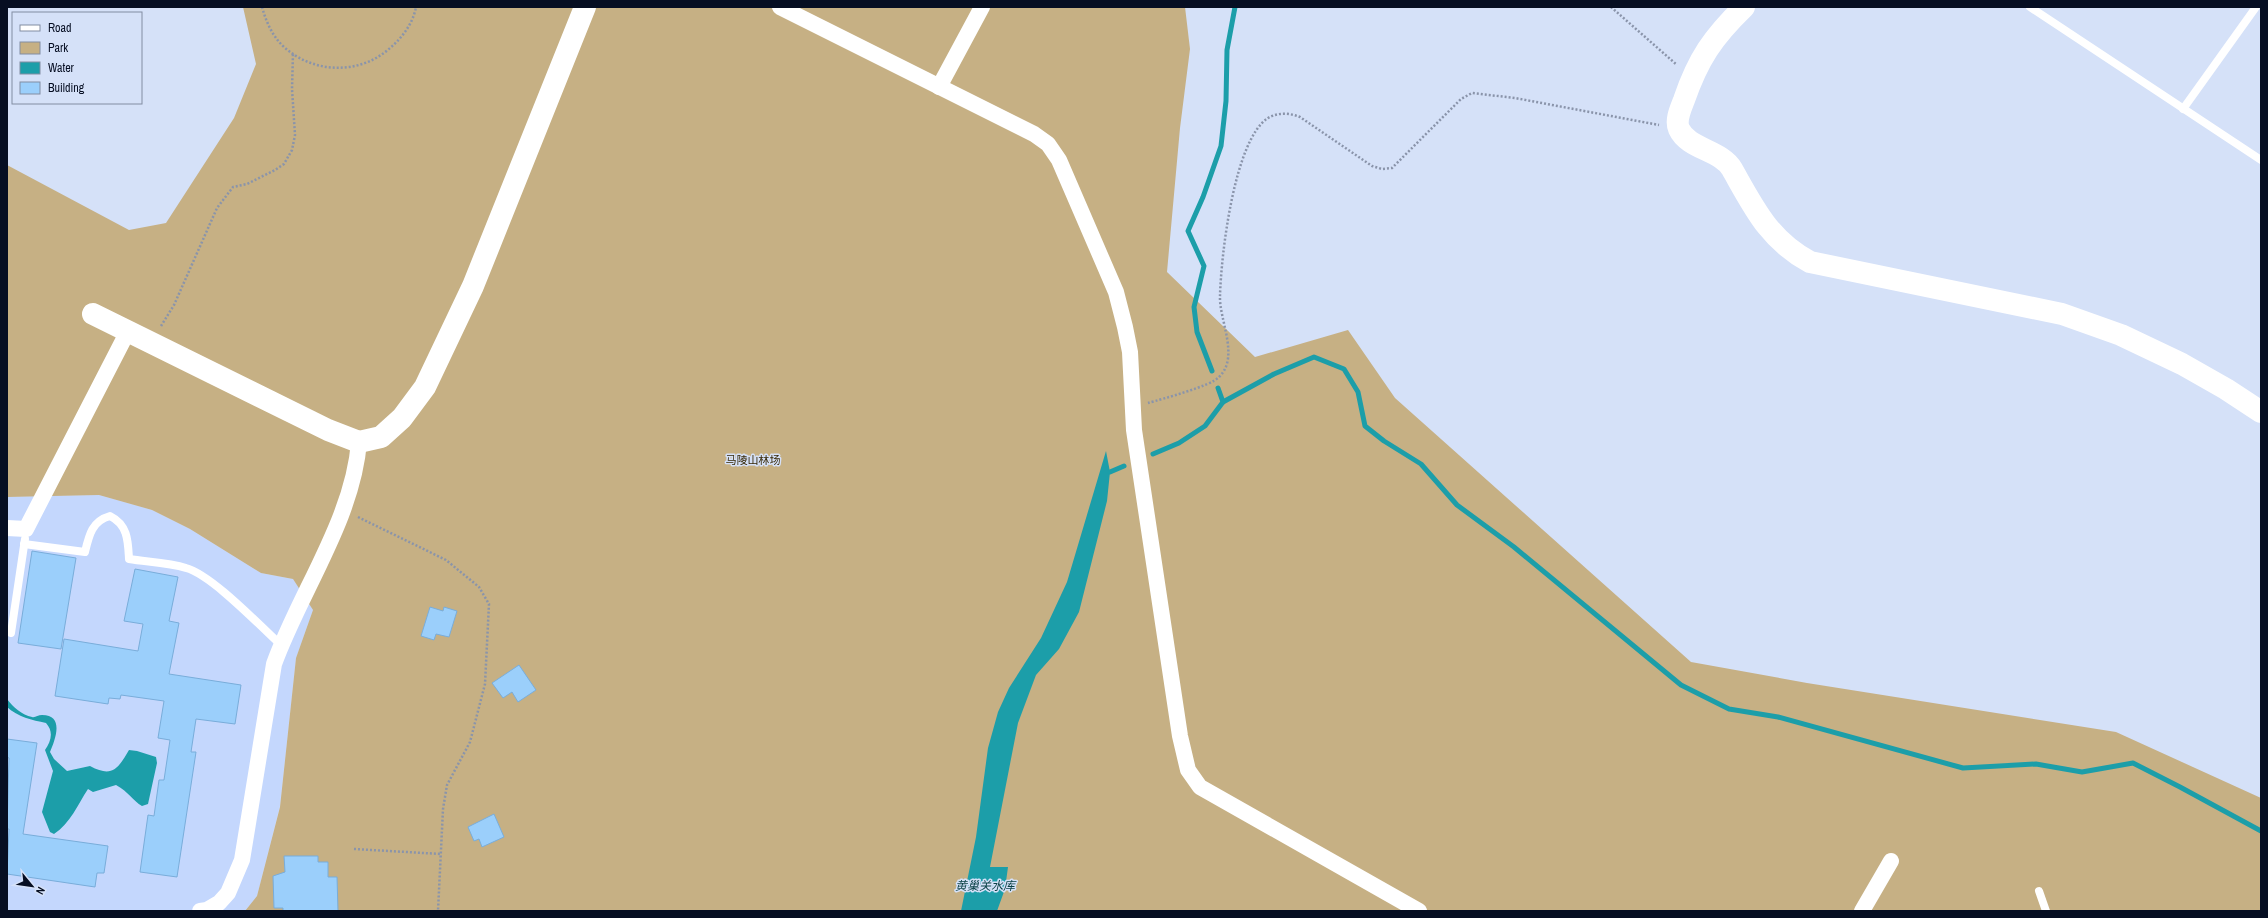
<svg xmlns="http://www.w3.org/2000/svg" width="2268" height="918" viewBox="0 0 2268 918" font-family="'Archivo Narrow','Noto Sans SC',sans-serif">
<rect width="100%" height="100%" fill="#d5e1f8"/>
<!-- built -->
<polygon fill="#c4d7fd" points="99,495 152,510 190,529 261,573 293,579 313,610 296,658 280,806 257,896 245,911 7,911 7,497"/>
<!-- green -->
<polygon fill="#c6b084" points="243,7 1185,7 1190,49 1180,128 1167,272 1255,357 1348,330 1395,398 1691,662 1807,683 2116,732 2261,798 2261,911 245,911 257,896 280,807 296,658 313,610 293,579 261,573 190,529 152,510 99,495 7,497 7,165 129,230 166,223 234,118 256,64"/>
<!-- water -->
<g fill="#1c9ea9">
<polygon points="1106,451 1110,472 1107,501 1079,612 1059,649 1036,675 1018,723 990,867 1008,867 1005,889 997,911 961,911 976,837 988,748 998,712 1009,688 1041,638 1067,582"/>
<path d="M7,699C13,707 22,715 32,717C35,718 38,715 42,715C65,715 55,740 50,752L54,759L67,771L90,766C112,778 118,769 129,750L137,751L156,757L157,763L148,804L142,806C133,801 129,792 116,785L93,792L88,789C78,804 70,824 54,834L50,832L42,812L53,771L45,750C51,741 54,732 46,723C32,720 18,717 7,707Z"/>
</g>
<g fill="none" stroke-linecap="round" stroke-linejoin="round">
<!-- stream -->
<g stroke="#1c9ea9" stroke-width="5">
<polyline points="1212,371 1197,332 1194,307 1204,266 1188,231 1203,197 1221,146 1226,101 1227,50 1235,7"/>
<polyline points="1223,402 1274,374 1314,357 1344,369 1358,392 1365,426 1384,441 1421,464 1457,505 1514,547 1681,685 1729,709 1778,717 1963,768 2036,764 2082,772 2133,763 2180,787 2261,831"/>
<polyline points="1153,454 1179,443 1205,426 1223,402 1218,388"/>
<polyline points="1110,472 1124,466"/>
</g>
</g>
<!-- building -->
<g fill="#9bcffb" stroke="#79adda">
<polygon points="32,551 76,558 61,649 18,643"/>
<polygon points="135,569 178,577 169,621 179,623 169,674 241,685 235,724 196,719 191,752 196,752 177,877 140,872 148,815 154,816 159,780 164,780 170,740 158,738 164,701 121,695 120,699 109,698 108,704 55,696 64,639 138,651 143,624 124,621"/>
<polygon points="430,607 443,611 444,607 457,611 449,637 436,634 434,640 421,636"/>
<polygon points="519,665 536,690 518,702 512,692 503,698 492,683"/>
<polygon points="7,739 37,743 23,834 108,846 104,873 97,873 95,887 7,874 9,829 7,829 9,758 7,757"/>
<polygon points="494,814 504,837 482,847 479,839 474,841 468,827"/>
<polygon points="284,856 318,856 318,862 328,862 328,877 337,877 338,911 283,911 283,908 274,908 273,876 285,872"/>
</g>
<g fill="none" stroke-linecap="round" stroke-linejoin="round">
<!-- path -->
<g stroke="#8a94aa" stroke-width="2.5" stroke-dasharray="2 2" stroke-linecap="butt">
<path d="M262,7C266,21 272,36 284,47C314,74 360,75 390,48C403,37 413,23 416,7"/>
<polyline points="1611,7 1677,65"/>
<polyline points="161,326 174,305 217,208 233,187 247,184 275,170 284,164 292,150 295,135 292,89 293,53"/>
<path d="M1148,403C1162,399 1211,386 1219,377C1240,357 1219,320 1220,296C1221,256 1234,140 1268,118C1278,112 1290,113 1300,117L1372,166L1382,169L1392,168L1461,99L1472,93L1515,98L1659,125"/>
<polyline points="358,517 446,560 479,587 489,604 485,684 470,742 447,785 443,809 438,911"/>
<polyline points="354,849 441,854"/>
</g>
<!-- lane -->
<g stroke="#fff" stroke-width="8">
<polyline points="2030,7 2261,160"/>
<polyline points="2183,109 2256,7"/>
<path d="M24,544L85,552C89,535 92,521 110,516C128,525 128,541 129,559C147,562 168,562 186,568C212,575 260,626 281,645"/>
<polyline points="11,633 25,539"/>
<polyline points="2039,891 2046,911"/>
</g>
<!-- street -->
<g stroke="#fff" stroke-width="16">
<polyline points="780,7 1034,134 1048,144 1059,160 1116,292 1125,327 1130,352 1134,430 1180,736 1188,770 1200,787 1419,911"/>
<polyline points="939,87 982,7"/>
<polyline points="7,528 26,529 128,331"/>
<path d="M200,911L207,910L219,903L228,893L242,860L274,664C300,592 353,519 359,442"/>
<polyline points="1862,911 1891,861"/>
</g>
<!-- secondary -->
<g stroke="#fff" stroke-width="22">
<path d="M1744,7C1713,37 1698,59 1684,100C1681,108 1675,120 1679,129C1688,149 1721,150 1732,169C1754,208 1769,240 1810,262L2062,314L2121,335L2182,364L2226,389L2261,412"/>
<polyline points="93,314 328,430 359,442 381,437 402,418 425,387 473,286 585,7"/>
</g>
</g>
<g text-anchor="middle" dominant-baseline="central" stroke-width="3" stroke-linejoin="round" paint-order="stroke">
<!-- park labels -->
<g font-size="11" fill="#352604" stroke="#d5e1f8">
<text x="753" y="460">马陵山林场</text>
</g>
<!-- water labels -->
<g font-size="12" font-style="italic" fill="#083f44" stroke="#d5e1f8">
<text x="985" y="886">黄巢关水库</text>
</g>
</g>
<!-- border -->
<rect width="2268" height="918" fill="none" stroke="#060e22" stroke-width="16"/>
<!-- legend -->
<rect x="12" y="12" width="130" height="92" fill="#d5e1f8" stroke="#828da2"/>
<rect x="20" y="25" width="20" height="6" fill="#ffffff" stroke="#828da2"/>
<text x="48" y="32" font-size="12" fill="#060e22">Road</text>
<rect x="20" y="42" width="20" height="12" fill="#c6b084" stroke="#828da2"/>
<text x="48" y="52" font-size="12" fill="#060e22">Park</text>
<rect x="20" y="62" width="20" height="12" fill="#1c9ea9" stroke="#828da2"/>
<text x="48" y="72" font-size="12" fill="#060e22">Water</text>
<rect x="20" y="82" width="20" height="12" fill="#9bcffb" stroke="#828da2"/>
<text x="48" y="92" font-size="12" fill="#060e22">Building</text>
<!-- north arrow -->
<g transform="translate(32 886) rotate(119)" stroke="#d5e1f8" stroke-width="3" paint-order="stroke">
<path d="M0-3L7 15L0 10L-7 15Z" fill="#060e22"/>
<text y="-6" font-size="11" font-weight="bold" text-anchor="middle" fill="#060e22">N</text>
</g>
</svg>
